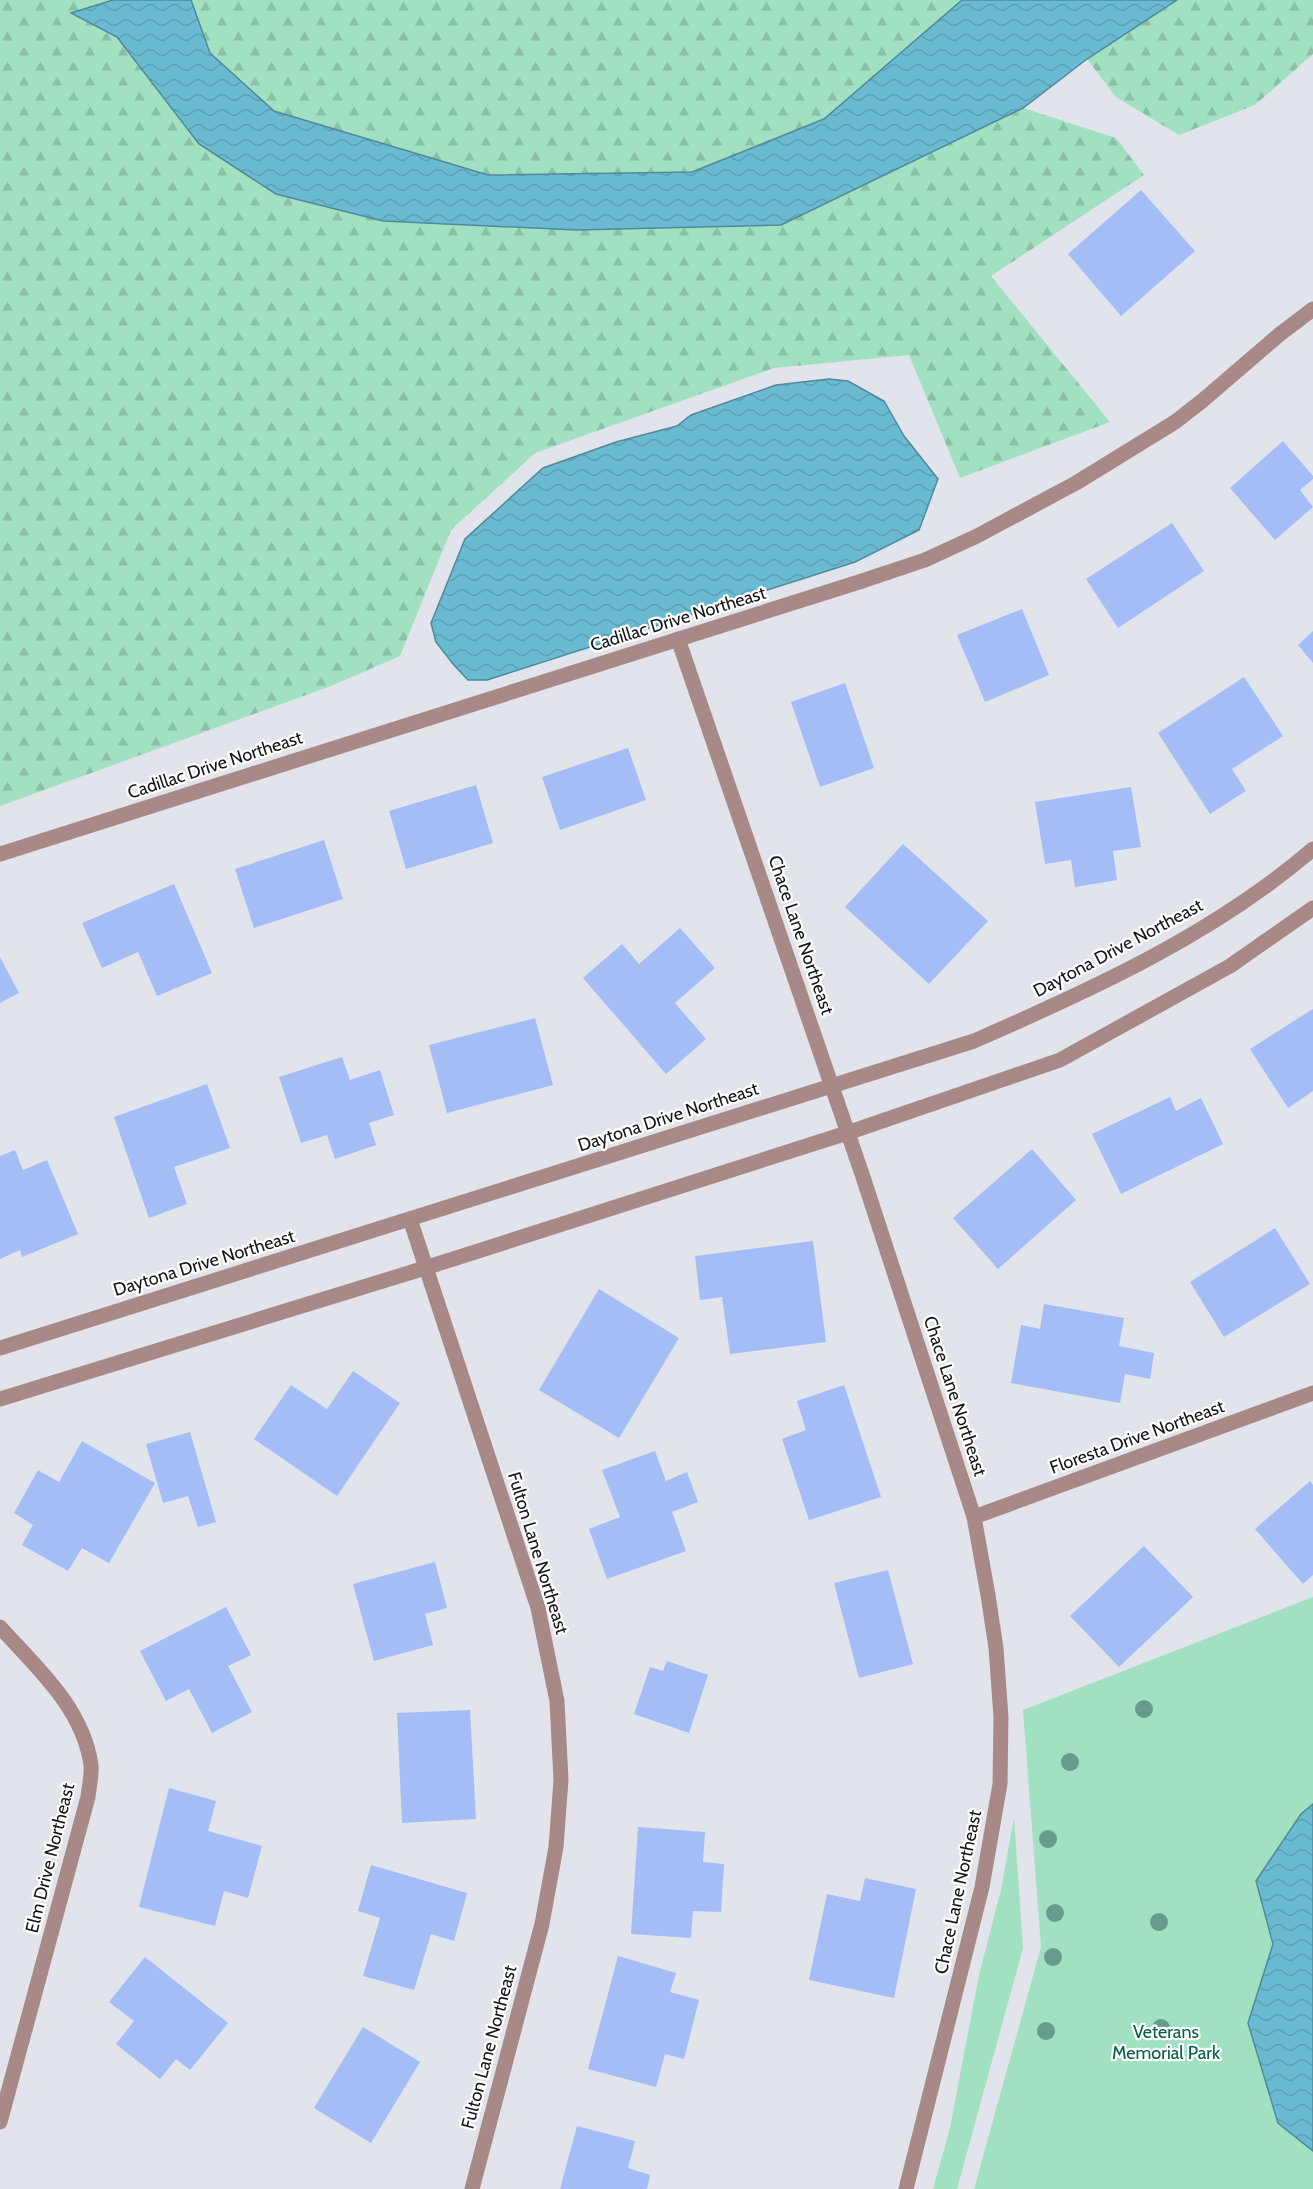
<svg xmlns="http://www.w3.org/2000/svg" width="1313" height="2189" viewBox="0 0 1313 2189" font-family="Cabin,sans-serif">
<defs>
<pattern id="forest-firs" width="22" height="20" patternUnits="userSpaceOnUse" patternTransform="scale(1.5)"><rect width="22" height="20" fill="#a1e1c1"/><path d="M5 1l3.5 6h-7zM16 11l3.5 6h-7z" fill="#8ac0a5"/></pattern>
<pattern id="water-waves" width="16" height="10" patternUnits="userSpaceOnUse" patternTransform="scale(1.5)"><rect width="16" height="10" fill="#6abbd2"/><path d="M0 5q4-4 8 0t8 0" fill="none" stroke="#5ba0b4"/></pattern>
</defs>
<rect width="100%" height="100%" fill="#e1e4ea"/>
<!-- forest -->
<g fill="url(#forest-firs)">
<polygon points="0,0 113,0 71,13 117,37 199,144 383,221 576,230 781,225 1023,108 1116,138 1144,175 991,276 1110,422 960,478 909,355 774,368 535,453 451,530 400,656 331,686 0,806"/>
<polygon points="191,0 962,0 824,119 692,172 488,175 274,111 210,53"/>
<polygon points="1177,0 1313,0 1313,54 1255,105 1179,135 1116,97 1087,59"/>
</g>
<!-- park -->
<g fill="#a1e1c1">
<polygon points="1313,1597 1313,2189 974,2189 1041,1947 1023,1710"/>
<polygon points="1014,1818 1023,1948 957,2189 933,2189 950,2128 979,1975 1001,1890"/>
</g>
<!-- water -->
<g fill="url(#water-waves)" stroke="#50899a" stroke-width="1.5">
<polygon points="113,0 191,0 210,53 274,111 488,175 692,172 824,119 962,0 1177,0 1087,59 1023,108 781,225 576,230 383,221 276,194 199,144 117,37 71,13"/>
<polygon points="829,379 848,381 884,401 904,436 938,479 919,530 855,562 487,680 468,680 453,664 436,642 431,623 465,539 543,468 616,442 677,426 691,415 776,385"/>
<polygon points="1313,1804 1313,2151 1278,2123 1248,2023 1273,1944 1256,1881 1301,1814"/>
</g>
<!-- building -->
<g fill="#a4bdf6">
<polygon points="1141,190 1195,251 1121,316 1068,254"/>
<polygon points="1283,441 1313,476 1313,479 1300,490 1313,507 1275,540 1230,488"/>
<polygon points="1172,523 1204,571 1118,628 1086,579"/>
<polygon points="1022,609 1049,675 985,702 957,635"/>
<polygon points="1313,631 1313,663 1298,645"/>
<polygon points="1244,677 1283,736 1232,769 1246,791 1210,814 1158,733"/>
<polygon points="845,683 874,768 820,787 791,702"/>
<polygon points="628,748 646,800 560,830 542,777"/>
<polygon points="476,785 493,843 406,869 389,811"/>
<polygon points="1131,787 1141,847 1113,851 1117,880 1075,887 1071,860 1045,864 1035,802"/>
<polygon points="324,840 343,899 254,928 235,869"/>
<polygon points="903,844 988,921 929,984 845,907"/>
<polygon points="174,884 212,973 157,996 138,952 102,968 82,923"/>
<polygon points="680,928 715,968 675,1003 706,1039 666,1074 583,978 622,944 639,964"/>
<polygon points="0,957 19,993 0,1003"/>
<polygon points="1313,1009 1313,1091 1288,1108 1250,1049"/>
<polygon points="535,1018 553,1085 447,1113 429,1045"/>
<polygon points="342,1057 350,1080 380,1070 394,1115 369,1123 376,1145 335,1159 327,1135 301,1143 279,1077"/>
<polygon points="207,1084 230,1148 174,1167 187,1204 149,1218 114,1117"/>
<polygon points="1170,1097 1176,1111 1201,1098 1223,1144 1121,1194 1092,1134"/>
<polygon points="1032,1149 1076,1200 998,1269 953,1218"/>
<polygon points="15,1150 23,1170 47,1160 78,1234 22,1257 20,1250 0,1259 0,1156"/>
<polygon points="1275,1228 1310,1284 1224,1337 1190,1282"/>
<polygon points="813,1241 826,1342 730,1354 722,1297 700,1300 695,1256"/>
<polygon points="599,1289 679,1338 619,1438 539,1390"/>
<polygon points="1044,1304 1124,1318 1119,1346 1154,1353 1150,1379 1125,1374 1120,1403 1011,1383 1021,1325 1040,1329"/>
<polygon points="353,1371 400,1403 337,1496 254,1439 291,1385 327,1409"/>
<polygon points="844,1385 881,1497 809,1520 782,1439 806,1430 797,1401"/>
<polygon points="190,1432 216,1522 198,1527 188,1496 163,1503 146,1444"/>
<polygon points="82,1441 155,1483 109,1563 82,1548 68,1571 22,1545 33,1525 14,1513 38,1470 59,1482"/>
<polygon points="655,1451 666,1481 687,1472 698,1502 672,1512 686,1551 607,1579 589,1529 620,1517 602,1470"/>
<polygon points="1310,1481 1313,1485 1313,1575 1303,1584 1255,1529"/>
<polygon points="1144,1546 1193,1597 1119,1667 1070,1616"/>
<polygon points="435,1562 447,1608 425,1614 433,1645 374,1661 353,1584"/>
<polygon points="888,1570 913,1664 859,1678 834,1583"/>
<polygon points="226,1607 251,1655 228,1666 252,1712 212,1733 189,1689 166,1701 140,1651"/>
<polygon points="667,1661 708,1675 689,1733 634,1714 650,1667 663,1671"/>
<polygon points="470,1710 476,1819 402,1823 397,1713"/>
<polygon points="169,1788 216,1801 208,1831 262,1846 248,1898 224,1891 215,1926 139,1907"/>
<polygon points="638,1827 705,1832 703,1862 724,1864 721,1912 693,1911 691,1938 631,1934"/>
<polygon points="371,1865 467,1893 454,1941 431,1934 414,1990 363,1976 380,1918 358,1911"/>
<polygon points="865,1878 916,1889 894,1998 809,1980 827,1894 860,1901"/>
<polygon points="618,1956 676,1973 670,1992 699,2000 684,2059 665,2054 656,2087 588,2069"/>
<polygon points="145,1957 228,2023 190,2070 176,2059 160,2079 116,2044 134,2021 109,2002"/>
<polygon points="363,2027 420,2062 371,2143 314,2108"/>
<polygon points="577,2126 635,2141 628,2168 650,2175 647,2189 560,2189"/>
</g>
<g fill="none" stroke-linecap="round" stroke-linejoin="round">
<!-- minor -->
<g stroke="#a98988" stroke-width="15">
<polyline points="678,639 862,1174 974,1517 988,1595 996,1648 1001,1717 1000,1784 982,1887 906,2189"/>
<polyline points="0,854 859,582 925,560 977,536 1076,483 1175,422 1202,401 1280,334 1313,309"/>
<polyline points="410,1219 538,1608 557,1701 561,1780 556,1847 542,1924 472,2189"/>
<polyline points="974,1517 1313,1393"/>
<path d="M0,1627C37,1668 83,1708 91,1765C92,1775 89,1787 88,1797L0,2122"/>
</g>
<!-- tertiary -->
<g stroke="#a98988" stroke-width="15">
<path d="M0,1348L974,1041C1093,989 1214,934 1313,849"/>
<polyline points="0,1399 425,1268 847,1133 1060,1060 1230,966 1313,908"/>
</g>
</g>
<!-- trees -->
<g fill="#679b8d">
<circle cx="1144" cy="1709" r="9"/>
<circle cx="1070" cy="1762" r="9"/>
<circle cx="1048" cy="1839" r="9"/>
<circle cx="1055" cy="1913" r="9"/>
<circle cx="1159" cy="1922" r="9"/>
<circle cx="1053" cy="1957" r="9"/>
<circle cx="1161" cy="2028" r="9"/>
<circle cx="1046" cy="2031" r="9"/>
</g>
<g text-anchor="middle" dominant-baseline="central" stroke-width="4.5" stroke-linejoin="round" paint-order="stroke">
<!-- street labels -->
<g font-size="18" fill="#141416" stroke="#fff">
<text transform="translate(678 619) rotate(-17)">Cadillac Drive Northeast</text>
<text transform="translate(215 765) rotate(-18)">Cadillac Drive Northeast</text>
<text transform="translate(801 935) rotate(71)">Chace Lane Northeast</text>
<text transform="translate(1118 948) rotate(-28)">Daytona Drive Northeast</text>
<text transform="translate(668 1117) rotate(-18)">Daytona Drive Northeast</text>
<text transform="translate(204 1263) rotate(-17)">Daytona Drive Northeast</text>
<text transform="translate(955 1396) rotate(72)">Chace Lane Northeast</text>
<text transform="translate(1137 1437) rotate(-20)">Floresta Drive Northeast</text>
<text transform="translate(538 1553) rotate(73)">Fulton Lane Northeast</text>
<text transform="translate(50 1858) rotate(-76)">Elm Drive Northeast</text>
<text transform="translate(958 1892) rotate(-78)">Chace Lane Northeast</text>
<text transform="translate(489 2047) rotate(-75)">Fulton Lane Northeast</text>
</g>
<!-- park labels -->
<g font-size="18" fill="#046041" stroke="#fff">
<text x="1166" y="2032">Veterans<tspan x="1166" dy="21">Memorial Park</tspan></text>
</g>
</g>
</svg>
